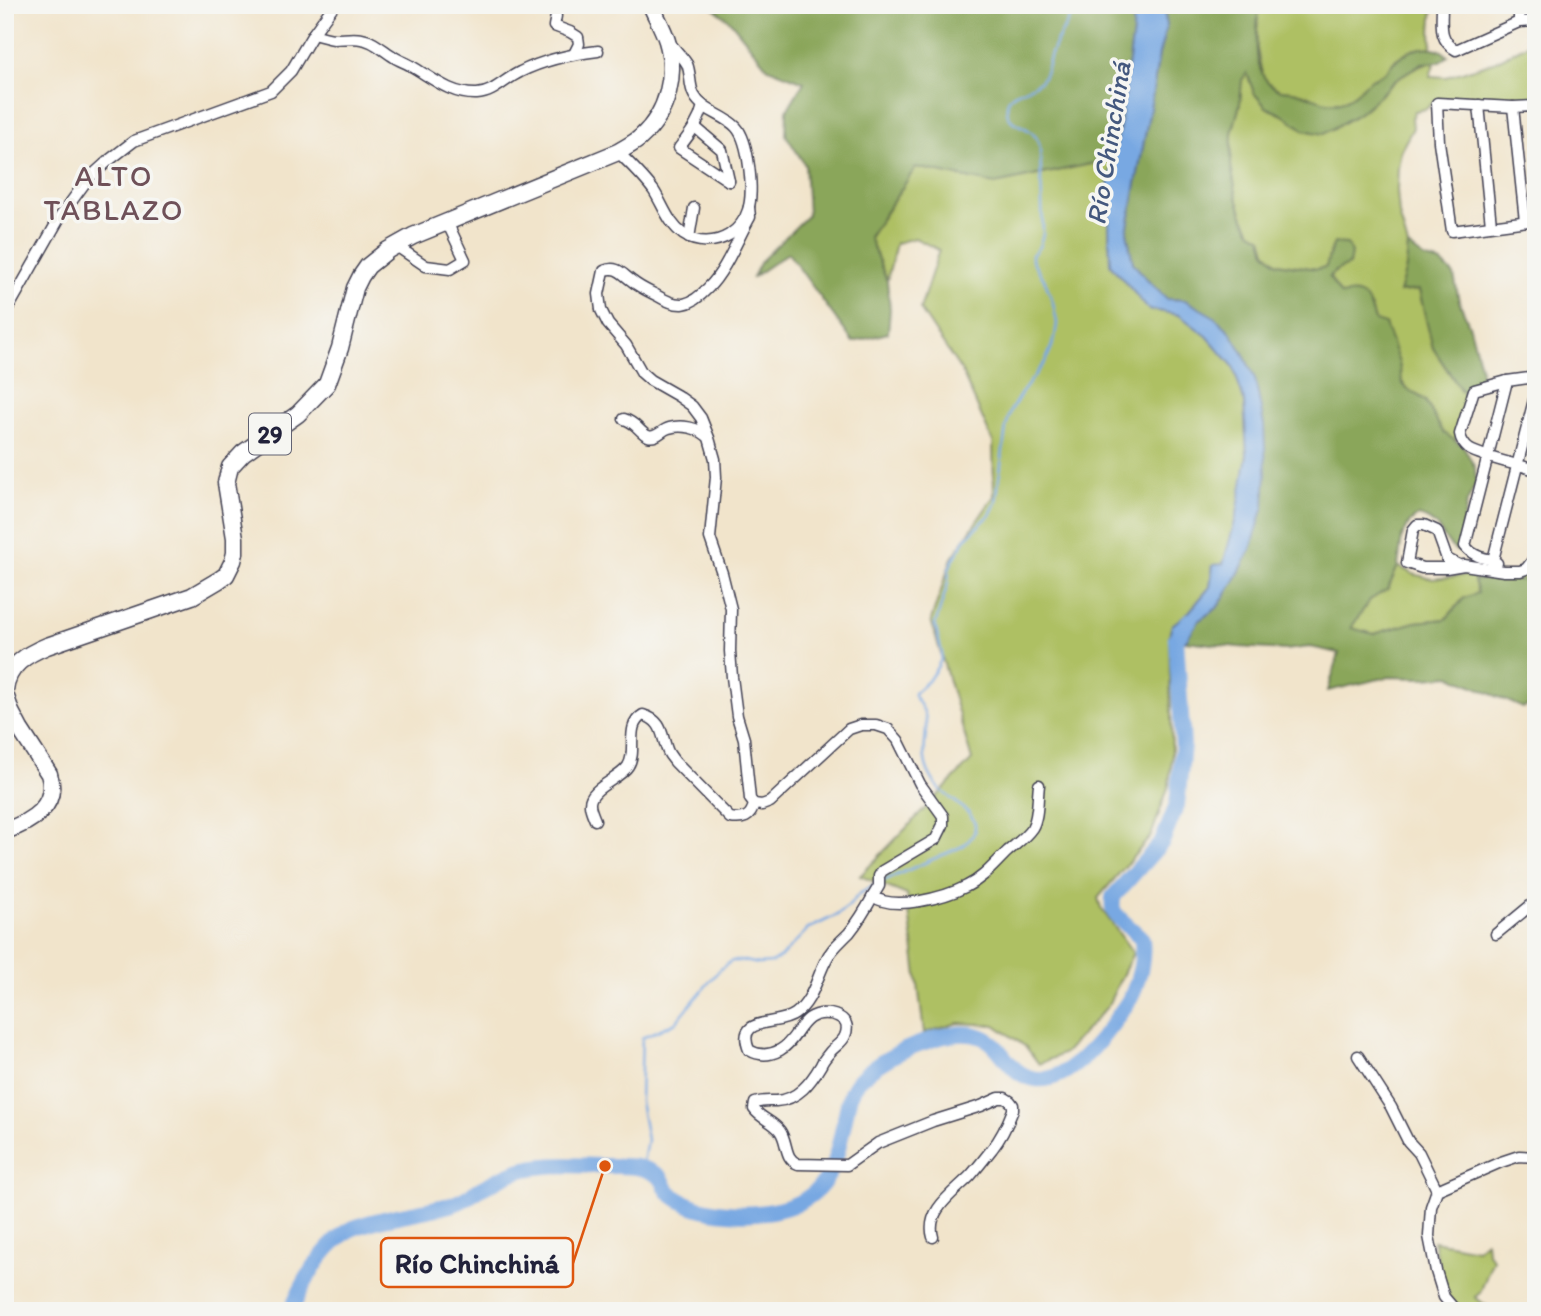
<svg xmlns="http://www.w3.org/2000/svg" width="1541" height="1316" viewBox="0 0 1541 1316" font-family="Itim,sans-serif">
<rect width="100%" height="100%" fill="#f6f6f2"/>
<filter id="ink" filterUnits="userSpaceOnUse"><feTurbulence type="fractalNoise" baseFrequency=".0143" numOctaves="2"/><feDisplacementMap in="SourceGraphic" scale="14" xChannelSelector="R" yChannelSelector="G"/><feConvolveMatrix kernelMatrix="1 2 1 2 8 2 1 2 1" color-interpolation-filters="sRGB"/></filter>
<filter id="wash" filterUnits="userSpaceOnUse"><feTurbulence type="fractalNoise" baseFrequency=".00686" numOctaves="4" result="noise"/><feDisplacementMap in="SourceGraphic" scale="28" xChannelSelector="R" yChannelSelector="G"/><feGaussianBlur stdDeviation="1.57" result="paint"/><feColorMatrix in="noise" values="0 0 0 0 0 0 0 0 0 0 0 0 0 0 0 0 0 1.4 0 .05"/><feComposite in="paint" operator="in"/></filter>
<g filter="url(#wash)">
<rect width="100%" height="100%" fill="#f1e4cb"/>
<!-- green -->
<g fill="#aec064" stroke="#687150" stroke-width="2">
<polygon points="1259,5 1433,5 1431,32 1432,47 1410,50 1396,59 1384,74 1371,79 1356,94 1341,102 1321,102 1304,94 1280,90 1269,84 1262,74 1256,44"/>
<path d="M1536,40V101L1468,97L1437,99L1426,109L1415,111L1412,118L1413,128L1401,150L1398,168L1397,190L1399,214L1408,246L1406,268L1400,292L1419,290L1433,348L1465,397L1458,421L1456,441L1443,433L1425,400L1406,388L1402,382L1399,363L1394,351L1375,321L1371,307L1341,295L1329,276L1337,270L1329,255L1327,267L1317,269L1277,263L1266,252L1262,238L1251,231L1244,218L1237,198L1231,166L1232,133L1240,104L1241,80L1247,72L1254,93L1266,107L1287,117L1304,130L1323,134C1336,127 1350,120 1362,111C1385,92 1404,65 1435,62L1430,76L1446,77L1462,72L1496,61Z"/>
<polygon points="1120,126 1108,185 1110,264 1148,309 1179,315 1207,336 1233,366 1244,401 1247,455 1245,474 1237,514 1223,565 1213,565 1210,587 1189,612 1172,625 1169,636 1172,756 1169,785 1151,836 1098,898 1101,908 1133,953 1107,1007 1065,1053 1039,1064 1026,1047 995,1025 958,1023 924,1033 907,895 860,876 972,760 931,620 952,558 994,496 993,442 962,372 920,309 939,250 915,238 896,243 887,281 869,238 916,167 995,184 1095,163"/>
<polygon points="1398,566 1413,574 1433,579 1483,573 1529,574 1536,577 1536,588 1525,580 1474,581 1478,593 1464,598 1446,619 1415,622 1374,634 1350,628 1370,600 1388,588"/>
<polygon points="1433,1241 1477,1249 1486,1241 1487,1251 1493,1259 1480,1293 1475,1297 1493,1311 1459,1311 1446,1295"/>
</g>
<!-- forest -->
<g fill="#8aa65a" stroke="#56644a" stroke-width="2">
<polygon points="710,5 1134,5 1133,32 1120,126 1095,163 995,184 916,167 869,237 887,281 890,309 888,333 853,342 788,253 753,277 761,261 808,215 805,165 786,135 787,110 804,82 768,68 731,22"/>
<path d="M1165,5H1259C1257,30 1249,77 1278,89C1282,91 1288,90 1293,91C1310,94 1322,105 1340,102C1353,99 1360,88 1370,80C1374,77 1380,76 1384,73C1389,70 1391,64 1395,61C1409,48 1434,41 1448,56L1440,62L1422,63L1396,79L1379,96L1359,113L1323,134L1304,130L1287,117L1266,107L1254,93L1247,73L1242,80L1240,104L1232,133L1231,166L1237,198L1244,218L1251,231L1262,238L1266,252L1277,263L1317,269L1326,267L1329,255L1334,243L1347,244L1351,253L1349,265L1337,270L1329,277L1341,295C1365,289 1369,300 1375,321L1385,324L1399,363L1402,382L1406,388L1425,400L1443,432L1464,447L1475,468L1476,483L1467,502L1462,529L1460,552C1442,547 1445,522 1418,516L1410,522L1402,537L1398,566L1388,589L1370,600L1351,628L1374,634L1415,622L1446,619L1464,598L1478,593L1474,580H1525L1536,588V703L1523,708L1451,676L1422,678L1388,677L1328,691L1339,653L1310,647L1285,650L1238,647L1185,641L1198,621L1217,608L1235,580L1251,549L1264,425L1255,379L1243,353L1185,300L1167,299L1150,283L1133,263L1127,232L1151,103L1159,54L1166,29Z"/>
<polygon points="1408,246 1426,259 1442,263 1454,275 1459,301 1470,327 1481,370 1481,379 1463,393 1433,348 1419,290 1399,292 1406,268"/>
</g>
<!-- water -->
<polygon fill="#78a8e2" stroke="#4d658e" stroke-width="2" points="1134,5 1165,5 1166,29 1159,54 1151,103 1127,232 1133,263 1150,283 1167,299 1185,300 1213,316 1229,330 1243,353 1255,379 1264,425 1266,472 1264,506 1251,549 1235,580 1217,608 1198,621 1185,641 1169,636 1172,625 1189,612 1210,587 1213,565 1223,564 1237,514 1247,455 1244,401 1233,366 1207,336 1179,315 1148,309 1110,264 1108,185 1120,126 1133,32"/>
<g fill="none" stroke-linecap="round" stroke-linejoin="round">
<!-- stream -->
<g stroke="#78a8e2" stroke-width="2.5">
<path d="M883,881L963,846C995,820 956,806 939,788C936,785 932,779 930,775C918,752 930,734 925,715C923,707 918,702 914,696V693L928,681L938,666L941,659L942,653L935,625L948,583L949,569L952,562L966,538L990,515L996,502L1006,427L1011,410L1020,395L1045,362L1051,349L1055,337L1057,323L1053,303L1045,281L1032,260V255L1039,247L1043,234L1040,148C1035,121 1009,131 1007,110C1005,88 1030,92 1041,80C1048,72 1048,59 1053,49C1059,34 1071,21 1076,5"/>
<polyline points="642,1168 647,1140 640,1101 642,1038 676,1022 720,969 732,961 744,961 759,964 771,963 782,956 808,929 837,915 848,907 859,894 873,886"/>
</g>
<!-- river -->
<path stroke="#78a8e2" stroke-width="16" d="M291,1311C304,1281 319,1253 345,1233C350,1228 358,1227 365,1224C394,1215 424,1212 453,1204C464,1201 473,1193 482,1188C493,1182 506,1175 518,1171C548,1162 577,1166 607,1166C619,1166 630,1165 641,1168C647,1169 657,1174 661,1178C665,1183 665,1188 669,1192C693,1215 745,1217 777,1210C830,1198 835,1165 845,1118C847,1110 848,1099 852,1091C862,1069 903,1049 925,1042C946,1034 977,1027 994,1045C1008,1059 1014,1076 1036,1079C1070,1083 1104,1037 1121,1012C1125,1006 1130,1000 1133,993C1140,974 1144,959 1142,939C1135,931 1115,917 1113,909C1112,905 1113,901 1113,897L1162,842L1177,805L1183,745L1176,638L1189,621"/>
</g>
</g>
<g filter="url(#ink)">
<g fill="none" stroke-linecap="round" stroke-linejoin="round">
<defs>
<g id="street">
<path d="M1442,5C1442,24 1438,40 1456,50L1519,22L1536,21"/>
<polyline points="1467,6 1468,5"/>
<polyline points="556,16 554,26 570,32 578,37 579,44 574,54"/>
<polyline points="1519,22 1519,5"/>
<path d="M313,34C320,36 327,38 334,39C347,39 360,36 371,42C379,46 386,52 394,57C400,61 407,63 413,67C433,79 452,95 477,94C494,93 505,79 520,72C544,60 571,54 598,51"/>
<polyline points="1479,105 1491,225"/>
<path d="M703,106C699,123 689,135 679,148L729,181"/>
<polyline points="1536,106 1513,107 1437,103 1439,142 1452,231 1536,220"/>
<polyline points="1513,107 1525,221"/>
<polyline points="695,127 722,150 729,181"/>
<path d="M618,152C630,164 644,177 654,191C664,207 668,223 684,235C697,244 716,243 729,235C738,229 745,220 748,210C754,192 749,141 736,127C724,114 703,112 694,95C689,86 691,73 687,64C683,57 675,50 670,43"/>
<path d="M749,207L750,217C738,238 725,272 708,288C690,307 679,309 656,295C648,291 639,287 632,281C622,274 617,265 604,271L599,294L601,310L608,324L626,345L642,373L650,380L678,396L692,406L701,418L709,438L715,459L716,477L710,538L722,573L731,609L730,651L732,677L737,716L744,739L750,799L754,804L762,805L770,802L849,729L861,725H876L888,729L898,740L920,784L943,816V825L936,839L882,871L879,876V886L873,896C893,912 946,897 967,886C984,878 995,863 1008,851C1016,844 1026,837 1032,828C1039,816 1037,799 1039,785"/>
<polyline points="689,238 694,208"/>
<polyline points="395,245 426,266 450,269 465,260 447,222"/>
<polyline points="5,314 60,217 87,180 108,161 134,141 271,91 291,71 313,34 334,5"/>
<path d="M1536,377L1507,381L1474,390L1460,434C1461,440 1464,445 1469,449C1482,457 1519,465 1536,470"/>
<path d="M624,419C637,423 639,432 648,436C657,439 661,430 669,428C682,424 698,428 707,436"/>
<path d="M1493,560C1482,558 1473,556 1465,546L1507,381"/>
<polyline points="1497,563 1493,560 1536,392"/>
<polyline points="1459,565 1447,559 1437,531 1424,525 1417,525 1413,530 1407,563 1422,568 1446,568 1464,565 1504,571 1520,571 1526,569 1536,556"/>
<path d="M595,820C593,815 590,809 590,804C589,788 620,779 628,766C638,751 624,726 643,715C664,721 661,736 668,752C670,756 673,759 675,762L730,818C743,820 751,818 754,804"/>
<path d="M873,896C866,909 859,921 849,933C840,942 830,950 825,962C816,980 812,1002 795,1014C778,1027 735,1015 749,1050C759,1056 769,1056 780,1050C800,1039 800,1010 830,1014C835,1015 841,1017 844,1021C848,1025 847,1031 845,1036C842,1043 835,1046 830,1052C827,1056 823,1060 821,1065C811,1082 798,1100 776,1101C768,1101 763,1100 755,1103L754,1109C761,1119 773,1121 780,1131C788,1142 784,1159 798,1164L847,1165L878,1143L933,1121L981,1106L999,1098H1005L1010,1101L1013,1105V1110C1008,1123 1001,1138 992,1149C985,1158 978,1167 971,1175C955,1192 925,1210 933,1237"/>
<polyline points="1496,934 1536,901"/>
<polyline points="1358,1056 1391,1107 1408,1141 1419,1153 1437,1190"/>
<polyline points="1456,1311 1444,1297 1436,1271 1429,1236 1431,1207 1437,1190 1501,1162 1519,1156 1536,1157"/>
</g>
<g id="primary">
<path d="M5,690C7,666 27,654 47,646L192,596L219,580L226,575L233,561L235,553V538L226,483L230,467L243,453L298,414L327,384L340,348L355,288L361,276L368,266L388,250L413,236L618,152C626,147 635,143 641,137C668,113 677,74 667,41C663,28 656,17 651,5"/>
<path d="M5,694L11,712L20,729L49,774C59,806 31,822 5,831"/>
</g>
</defs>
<!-- street casing -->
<use href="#street" stroke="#413f51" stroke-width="13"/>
<!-- primary casing -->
<use href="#primary" stroke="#413f51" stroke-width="19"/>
<!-- street -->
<use href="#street" stroke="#fff" stroke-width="10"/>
<!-- primary -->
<use href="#primary" stroke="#fff" stroke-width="16"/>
</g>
</g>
<g text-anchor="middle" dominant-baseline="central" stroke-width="7" stroke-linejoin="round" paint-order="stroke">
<!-- shield labels -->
<rect fill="#f6f6f2" stroke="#626272" stroke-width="2" x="249" y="413.5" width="42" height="41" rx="5"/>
<g font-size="24" font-weight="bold" fill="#22223b">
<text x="270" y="434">29</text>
</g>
<!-- water labels -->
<g font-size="28" font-style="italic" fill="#44587e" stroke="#f6f6f2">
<text transform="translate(1108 143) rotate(-81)">Río Chinchiná</text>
</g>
<!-- quarter labels -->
<g font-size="30" letter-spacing="2" fill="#6f5159" stroke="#f6f6f2">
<text x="114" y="175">ALTO<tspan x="114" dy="34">TABLAZO</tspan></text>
</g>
</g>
<!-- callouts -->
<path fill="none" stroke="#de560e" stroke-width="2.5" d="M605 1166L573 1263"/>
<circle fill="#de560e" stroke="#f6f6f2" stroke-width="2.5" cx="605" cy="1166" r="7"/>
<rect fill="#f6f6f2" stroke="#de560e" stroke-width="2.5" x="381" y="1238" width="192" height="49" rx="7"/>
<g font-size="28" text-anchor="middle" font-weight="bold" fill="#22223b">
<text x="477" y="1273">Río Chinchiná</text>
</g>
<!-- margin -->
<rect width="1541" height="1316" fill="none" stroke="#f6f6f2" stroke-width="28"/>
</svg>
